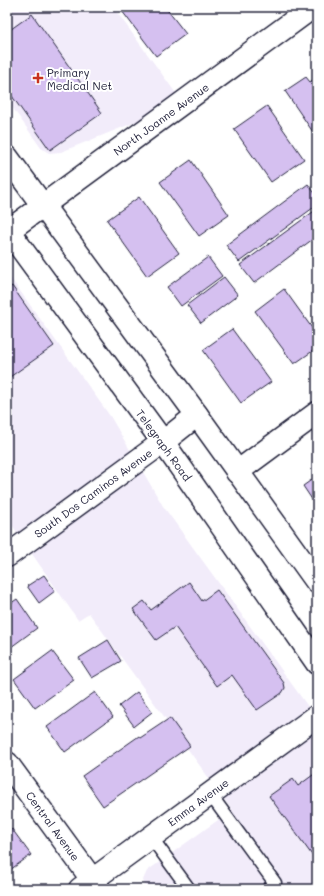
<svg xmlns="http://www.w3.org/2000/svg" width="324" height="896" viewBox="0 0 324 896" font-family="Mali,sans-serif">
<rect width="100%" height="100%" fill="#fff"/>
<filter id="ink" filterUnits="userSpaceOnUse"><feTurbulence type="fractalNoise" baseFrequency=".025" numOctaves="2"/><feDisplacementMap in="SourceGraphic" scale="8" xChannelSelector="R" yChannelSelector="G"/><feConvolveMatrix kernelMatrix="1 2 1 2 8 2 1 2 1" color-interpolation-filters="sRGB"/></filter>
<g filter="url(#ink)">
<!-- built -->
<g fill="#f2ecfa">
<polygon points="7,7 113,7 183,103 61,152 49,153 41,148 7,100"/>
<polygon points="7,273 110,416 163,506 317,719 317,889 146,889 143,880 147,871 232,810 89,613 78,620 7,518"/>
</g>
<!-- building -->
<g fill="#d5c0f0" stroke="#22223b">
<polygon points="119,7 165,7 186,34 156,56"/>
<polygon points="32,14 102,113 50,150 7,89 7,32"/>
<polygon points="306,77 310,82 317,77 317,134 315,135 285,91"/>
<polygon points="267,106 304,159 271,182 234,129"/>
<polygon points="191,160 229,215 199,236 160,182"/>
<polygon points="308,184 317,196 317,205 239,262 226,245"/>
<polygon points="139,197 179,253 147,276 107,220"/>
<polygon points="317,209 317,236 254,283 240,265"/>
<polygon points="208,257 222,276 181,306 167,287"/>
<polygon points="224,277 238,295 201,323 187,305"/>
<polygon points="12,286 54,346 7,379 7,289"/>
<polygon points="284,289 317,335 317,348 294,364 255,311"/>
<polygon points="232,329 271,382 241,403 203,350"/>
<polygon points="317,476 317,507 303,486"/>
<polygon points="44,575 55,591 39,603 27,586"/>
<polygon points="189,582 202,601 217,590 284,683 285,688 282,693 257,710 232,675 217,686 175,627 156,640 133,609 144,601 151,610"/>
<polygon points="17,599 37,628 7,650 7,606"/>
<polygon points="108,640 121,661 92,678 79,658"/>
<polygon points="52,651 74,680 35,708 14,679"/>
<polygon points="95,692 113,717 65,752 47,727"/>
<polygon points="137,692 152,712 134,726 119,706"/>
<polygon points="170,718 190,746 103,806 82,776 139,736 140,738"/>
<polygon points="317,772 317,862 269,796 293,779 298,786"/>
<polygon points="12,829 31,855 7,872 7,833"/>
</g>
<g fill="none" stroke-linecap="round" stroke-linejoin="round">
<defs>
<g id="service">
<polyline points="210,794 275,883 268,889"/>
<polyline points="151,837 189,889"/>
</g>
<g id="minor">
<polyline points="8,231 313,7"/>
<polyline points="237,472 317,413"/>
<polyline points="7,556 163,442 197,415"/>
<polyline points="7,763 99,889"/>
<polyline points="80,889 317,716"/>
</g>
<g id="secondary">
<polyline points="7,157 197,415 317,582"/>
<polyline points="7,229 163,442 317,663"/>
</g>
</defs>
<!-- service casing -->
<use href="#service" stroke="#22223b" stroke-width="15"/>
<!-- minor casing -->
<use href="#minor" stroke="#22223b" stroke-width="25"/>
<!-- secondary casing -->
<use href="#secondary" stroke="#22223b" stroke-width="25"/>
<!-- service -->
<use href="#service" stroke="#fff" stroke-width="12"/>
<!-- minor -->
<use href="#minor" stroke="#fff" stroke-width="22"/>
<!-- secondary -->
<use href="#secondary" stroke="#fff" stroke-width="22"/>
</g>
</g>
<!-- markers -->
<path fill="#c8321e" stroke="#fff" stroke-width="1.5" d="M36 72h4v4h4v4h-4v4h-4v-4h-4v-4h4z"/>
<g text-anchor="middle" dominant-baseline="central" stroke-width="4" stroke-linejoin="round" paint-order="stroke">
<!-- poi labels -->
<g font-size="11" fill="#22223b" stroke="#fff" text-anchor="start">
<text x="47" y="72">Primary<tspan x="47" dy="13">Medical Net</tspan></text>
</g>
<!-- street labels -->
<g font-size="11" fill="#22223b" stroke="#fff">
<text transform="translate(161 119) rotate(-36)">North Joanne Avenue</text>
<text transform="translate(164 445) rotate(54)">Telegraph Road</text>
<text transform="translate(93 493) rotate(-36)">South Dos Caminos Avenue</text>
<text transform="translate(198 802) rotate(-36)">Emma Avenue</text>
<text transform="translate(53 826) rotate(54)">Central Avenue</text>
</g>
</g>
<!-- margin -->
<rect width="324" height="896" fill="none" stroke="#fff" stroke-width="24"/>
<rect x="12" y="12" width="300" height="872" fill="none" stroke="#22223b" stroke-width="1.5" filter="url(#ink)"/>
</svg>
